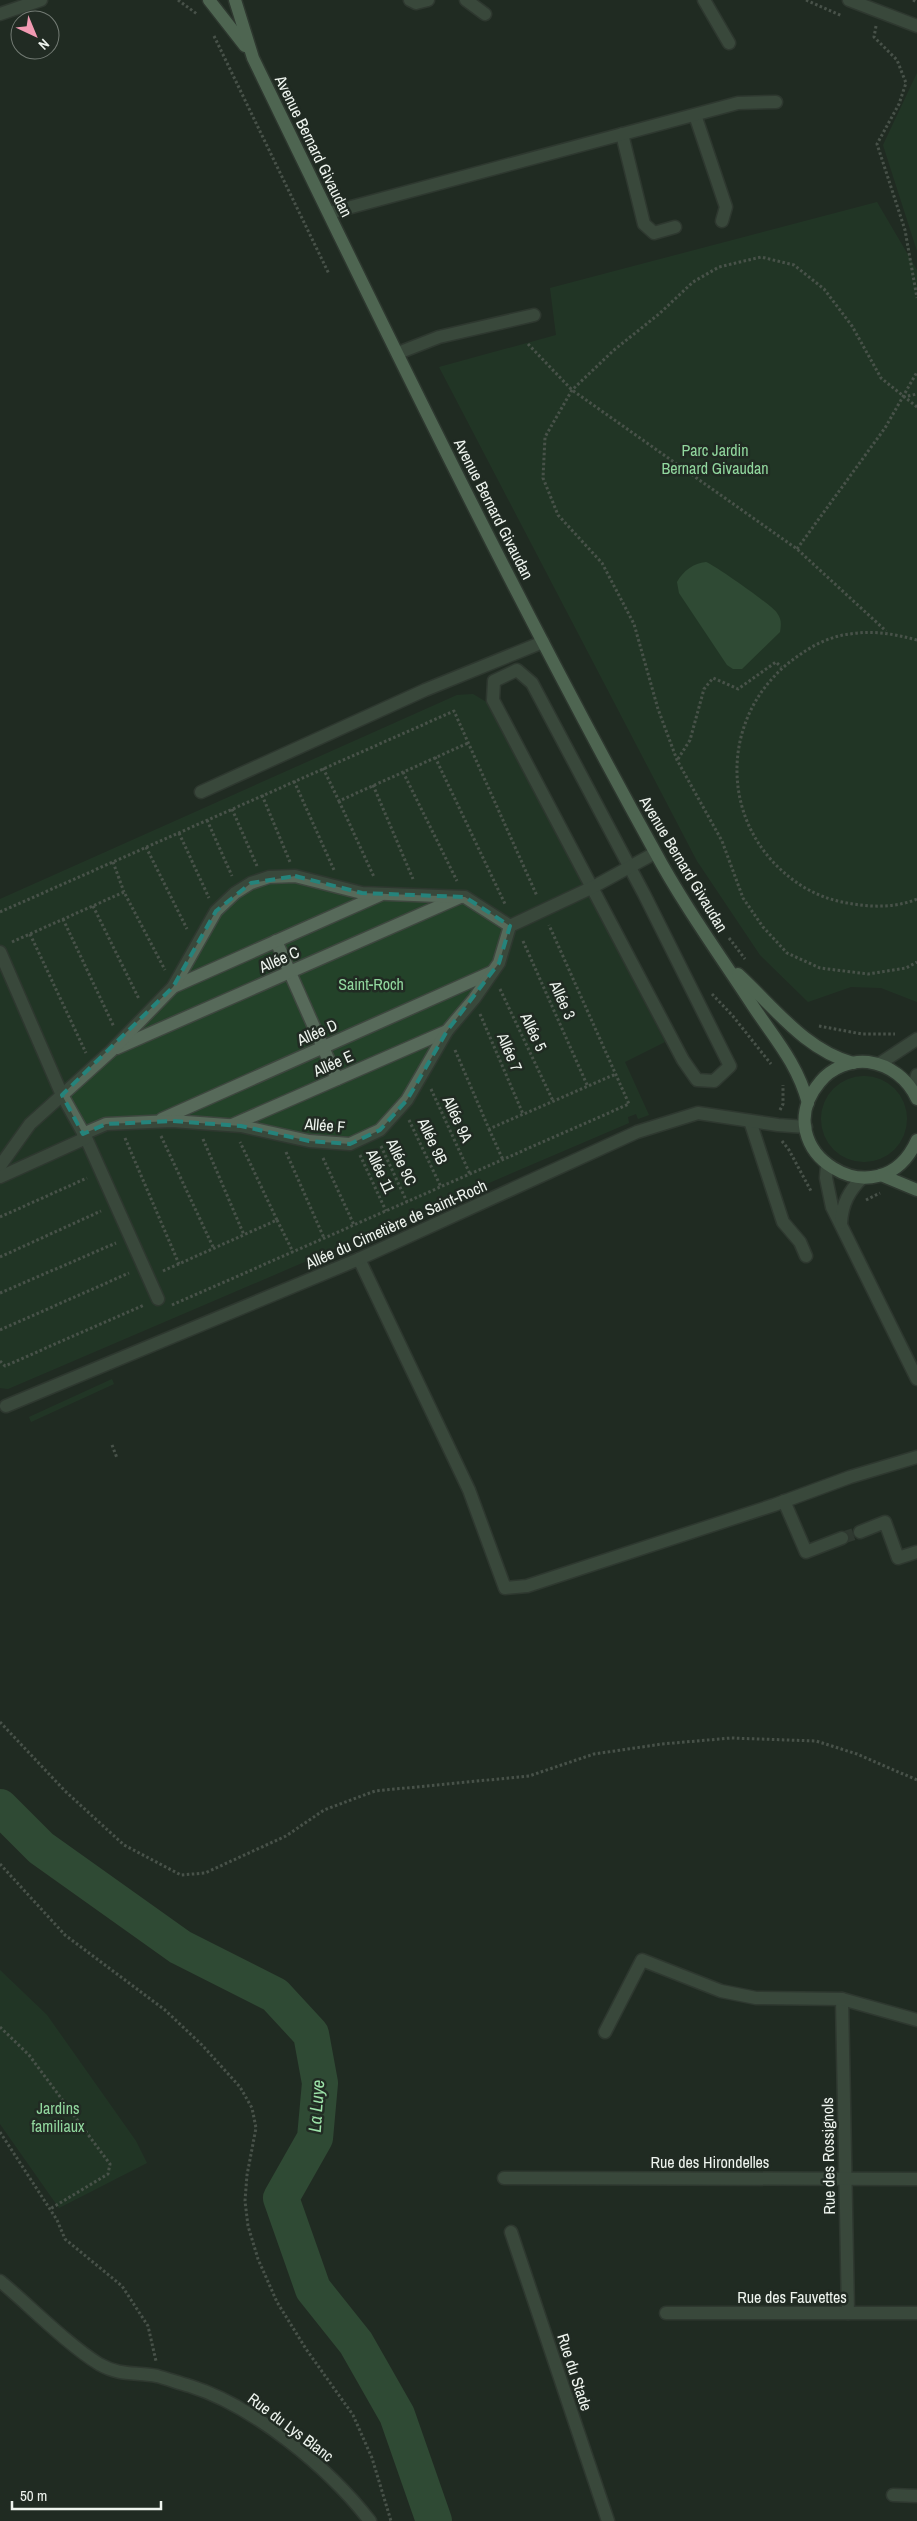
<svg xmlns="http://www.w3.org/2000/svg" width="917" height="2521" viewBox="0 0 917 2521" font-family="'Archivo Narrow',sans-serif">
<rect width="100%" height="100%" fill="#212b23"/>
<!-- green -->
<g fill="#234229">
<polygon points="917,73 917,251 883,145"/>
<polygon points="877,202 917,270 917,1002 881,988 851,987 808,1002 760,955 697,861 439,367 556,335 550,288"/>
<polygon points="473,694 488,703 492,709 665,1042 625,1062 649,1115 638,1119 636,1114 628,1117 629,1123 8,1389 0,1388 0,899 457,695"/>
<circle cx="864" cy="1119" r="43"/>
<polygon points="112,1379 114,1384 31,1422 29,1417"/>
<polygon points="0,1970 47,2015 136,2141 147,2163 59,2208 0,2124"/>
</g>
<!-- water -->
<path fill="#426f4a" d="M706,562C713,564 773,606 777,613C782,620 781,625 780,632L742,669H733L727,665L679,593L677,582C683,571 694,563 706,562Z"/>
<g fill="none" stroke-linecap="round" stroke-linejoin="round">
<!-- river -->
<polyline stroke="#426f4a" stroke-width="36" points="0,1807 41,1848 180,1947 275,1995 311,2034 320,2083 315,2138 281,2198 313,2289 356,2343 397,2415 434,2521"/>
<!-- minor-tunnel -->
<polyline stroke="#404941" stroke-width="12" stroke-dasharray="12 6" stroke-linecap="butt" points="842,1538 860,1532"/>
<defs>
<g id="minor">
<polyline points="410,0 416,3 428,0"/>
<polyline points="466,0 485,14"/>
<polyline points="704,0 729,43"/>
<polyline points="849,0 917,26"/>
<polyline points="0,14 41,0"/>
<polyline points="695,115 726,207 722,221"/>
<polyline points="622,134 644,224 654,233 675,227"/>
<polyline points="329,213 738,103 776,102"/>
<polyline points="398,353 439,337 534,315"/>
<polygon points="517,670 532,683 644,894 730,1066 714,1081 697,1080 683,1060 493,700 494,681"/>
<polyline points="201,792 425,690 543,642"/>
<polyline points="276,941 337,1079"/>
<polyline points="0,952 62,1095 86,1138 158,1299"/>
<polyline points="173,987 380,895"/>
<polyline points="117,1048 458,898"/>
<polyline points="879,1064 917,1039"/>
<polyline points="913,1090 917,1075"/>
<polyline points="162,1119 492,972"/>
<polyline points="750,1121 783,1222 800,1242 806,1256"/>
<polyline points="232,1125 447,1031"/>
<polyline points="83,1134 106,1124 172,1121 241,1126 309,1141 350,1144 380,1130 407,1100 447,1031 474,999 499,963 510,926"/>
<polyline points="827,1165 826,1178 832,1207 917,1379"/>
<polyline points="0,1166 30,1124 111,1051 173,987 216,911 235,893 251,883 269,877 295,876 362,893 465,897 510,926 593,887 655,853"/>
<polyline points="0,1177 86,1138"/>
<path d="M841,1223C842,1204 849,1191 862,1178"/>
<polyline points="359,1259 469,1490 505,1588 527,1586 774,1505 850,1477 917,1457"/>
<polyline points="6,1406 359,1259 637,1132 698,1113 778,1125 806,1127"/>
<polyline points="784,1501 806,1552 842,1538"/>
<polyline points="860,1532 885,1522 898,1558 917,1552"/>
<polyline points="842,1999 848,2313"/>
<polyline points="605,2032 642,1960 721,1991 756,1998 842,1999 917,2020"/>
<polyline points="504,2178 917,2179"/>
<polyline points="511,2232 608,2521"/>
<path d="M0,2281C30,2306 67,2344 99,2364C120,2376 135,2372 157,2376C168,2379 179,2383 190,2386C254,2406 329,2468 370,2521"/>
<polyline points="666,2313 917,2313"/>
<polyline points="893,2495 917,2496"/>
</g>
<g id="major">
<polyline points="209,0 245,46"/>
<path d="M235,0L253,58C382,324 511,591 654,850C683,904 719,954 753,1006C775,1039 797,1063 808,1103"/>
<path d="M738,974C774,1007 805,1050 853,1063"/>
<path d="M917,1099C908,1079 890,1065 868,1062C851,1060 831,1068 820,1082C763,1150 880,1224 917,1140"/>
<polyline points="881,1175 917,1190"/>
</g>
</defs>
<!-- minor casing -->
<use href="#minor" stroke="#3e473f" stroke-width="15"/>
<!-- major casing -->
<use href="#major" stroke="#3e473f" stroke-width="15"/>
<!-- path -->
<g stroke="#788079" stroke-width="3" stroke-dasharray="2.5 2.5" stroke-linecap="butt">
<polyline points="178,0 197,14"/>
<polyline points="806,0 842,16"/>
<polyline points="913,0 917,2"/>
<polyline points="876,26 874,37 897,60 906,83 899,104 877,144 905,230 917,298"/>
<polyline points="214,36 329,274"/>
<polyline points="528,344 572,390 797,549 886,631"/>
<polyline points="903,397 917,394"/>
<polyline points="917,407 881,378 852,326 824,289 794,265 761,257 719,267 693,282 659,314 614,350 572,390 545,437 543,478 558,515 602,563 634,624 658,709 677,760 722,841 743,898 763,927 787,953 820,968 868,974 906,968 917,962"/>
<polyline points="797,549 885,428 917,372"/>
<path d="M917,640C894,634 873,630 850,634C831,636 813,645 798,656C726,705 716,805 777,866C795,884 817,897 842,902C867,907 893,909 917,899"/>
<polyline points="435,757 505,904"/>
<polyline points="678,759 690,740 704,689 713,678 738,689 776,662 781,667"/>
<polyline points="323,768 339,801 468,743"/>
<polyline points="403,772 457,881"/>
<polyline points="294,781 334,870"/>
<polyline points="373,785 413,879"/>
<polyline points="262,795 290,862"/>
<polyline points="339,801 374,877"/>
<polyline points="232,809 257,866"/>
<polyline points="207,820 232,876"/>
<polyline points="179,833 209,898"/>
<polyline points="146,847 187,929"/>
<polyline points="113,862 124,892"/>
<polyline points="93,906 139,999"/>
<polyline points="0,912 454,711 537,896"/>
<polyline points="63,919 114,1027"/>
<polyline points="30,934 86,1053"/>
<polyline points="729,938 745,959"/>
<polyline points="523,941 588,1087"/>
<polyline points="12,942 124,892 165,970"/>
<polyline points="500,989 553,1101"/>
<polyline points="712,994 732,1015 771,1064"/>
<polyline points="480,1014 523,1114"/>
<polyline points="819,1026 862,1034 895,1034"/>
<polyline points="455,1050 489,1129 616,1074"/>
<polyline points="431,1089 470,1174"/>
<polyline points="780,1110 783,1104 783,1085"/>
<polyline points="409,1120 441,1187"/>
<polyline points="489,1129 503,1160"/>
<polyline points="161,1136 214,1249"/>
<polyline points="125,1138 179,1264"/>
<polyline points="203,1139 244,1235"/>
<polyline points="782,1141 789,1150 811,1191"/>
<polyline points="381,1146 407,1202"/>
<polyline points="286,1152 324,1238"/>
<polyline points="360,1155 386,1211"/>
<polyline points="323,1158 354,1225"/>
<polyline points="866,1200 880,1193"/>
<polyline points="0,1217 87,1178"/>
<polyline points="277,1220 293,1252"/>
<polyline points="0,1257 101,1211"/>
<polyline points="163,1271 277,1220 240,1142"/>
<polyline points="0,1293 116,1243"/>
<polyline points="172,1305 629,1104 549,925"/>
<polyline points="0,1330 129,1273"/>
<polyline points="0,1361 5,1366 144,1305"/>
<polyline points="112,1445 117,1458"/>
<polyline points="0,1722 65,1791 124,1845 181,1875 205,1873 286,1836 324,1810 375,1791 529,1776 594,1754 662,1744 731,1738 816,1741 857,1754 917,1780"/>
<polyline points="0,1864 65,1935 165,2010 202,2045 240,2087 252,2108 256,2128 247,2175 245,2201 248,2226 258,2259 277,2302 306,2349 353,2415 372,2458 391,2521"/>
<polyline points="0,2027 29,2055 110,2164 108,2174 50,2209"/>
<polyline points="0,2132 57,2220 65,2239 122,2286 148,2326 156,2361"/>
</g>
<!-- minor -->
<use href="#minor" stroke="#576a5a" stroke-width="12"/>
<!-- major -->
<use href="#major" stroke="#85ac8b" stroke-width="12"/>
</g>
<!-- marked area -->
<path d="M0 0H917V2521H0ZM295,876L362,893L465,897L510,926L499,963L447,1031L407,1100L380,1130L350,1144L309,1141L241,1126L172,1121L106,1124L83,1134L62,1095L173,987L216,911L251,883Z" fill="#212b23" fill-opacity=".55" fill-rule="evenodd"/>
<path fill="none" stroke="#25837b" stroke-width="4" stroke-dasharray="10 6" stroke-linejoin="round" d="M295,876L362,893L465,897L510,926L499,963L447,1031L407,1100L380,1130L350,1144L309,1141L241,1126L172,1121L106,1124L83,1134L62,1095L173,987L216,911L251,883Z"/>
<g text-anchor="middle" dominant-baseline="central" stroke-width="5" stroke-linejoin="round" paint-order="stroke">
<!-- street labels -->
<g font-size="16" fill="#eef4ee" stroke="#212b23">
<text transform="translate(314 146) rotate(64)">Avenue Bernard Givaudan</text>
<text transform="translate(494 509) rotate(63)">Avenue Bernard Givaudan</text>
<text transform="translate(684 864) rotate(59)">Avenue Bernard Givaudan</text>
<text transform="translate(279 959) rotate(-24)">Allée C</text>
<text transform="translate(563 1000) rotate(66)">Allée 3</text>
<text transform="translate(317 1032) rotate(-24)">Allée D</text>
<text transform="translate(534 1032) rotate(65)">Allée 5</text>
<text transform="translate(510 1052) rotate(67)">Allée 7</text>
<text transform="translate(333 1063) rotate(-24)">Allée E</text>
<text transform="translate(458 1119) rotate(65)">Allée 9A</text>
<text transform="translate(325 1125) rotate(5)">Allée F</text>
<text transform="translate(433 1141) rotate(65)">Allée 9B</text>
<text transform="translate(402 1162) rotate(65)">Allée 9C</text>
<text transform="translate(381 1171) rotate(65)">Allée 11</text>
<text transform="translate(396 1224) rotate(-24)">Allée du Cimetière de Saint-Roch</text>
<text transform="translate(828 2156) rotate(-91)">Rue des Rossignols</text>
<text x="710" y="2162">Rue des Hirondelles</text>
<text x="792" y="2297">Rue des Fauvettes</text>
<text transform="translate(575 2372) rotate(72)">Rue du Stade</text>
<text transform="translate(291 2427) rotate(37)">Rue du Lys Blanc</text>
</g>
<!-- park labels -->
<g font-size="16" fill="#91d79e" stroke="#212b23">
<text x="715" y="450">Parc Jardin<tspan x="715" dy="18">Bernard Givaudan</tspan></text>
<text x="371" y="984">Saint-Roch</text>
<text x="58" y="2108">Jardins<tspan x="58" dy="18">familiaux</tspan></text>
</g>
<!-- water labels -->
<g font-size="18" font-style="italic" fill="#9ce2a8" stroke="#212b23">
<text transform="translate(316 2106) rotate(-86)">La Luye</text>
</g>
</g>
<!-- north arrow -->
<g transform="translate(35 35) rotate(136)"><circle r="24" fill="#212b23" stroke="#737b74"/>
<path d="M0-4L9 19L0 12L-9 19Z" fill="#f19ab2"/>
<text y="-8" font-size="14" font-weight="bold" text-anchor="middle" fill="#eef4ee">N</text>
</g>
<!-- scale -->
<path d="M12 2501v8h149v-8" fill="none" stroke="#eef4ee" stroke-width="2.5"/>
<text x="20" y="2501" font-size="15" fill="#eef4ee" stroke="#212b23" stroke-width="4" paint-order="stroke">50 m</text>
</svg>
